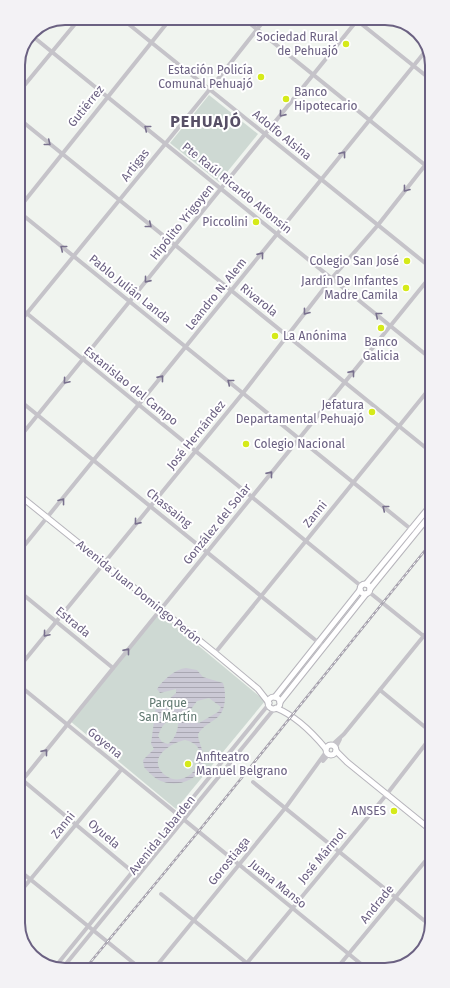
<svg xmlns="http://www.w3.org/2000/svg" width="450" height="988" viewBox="0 0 450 988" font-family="'Fira Sans',sans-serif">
<defs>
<pattern id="water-rules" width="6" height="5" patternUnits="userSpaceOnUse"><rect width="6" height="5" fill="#cbc9d5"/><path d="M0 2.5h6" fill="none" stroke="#a9a7b2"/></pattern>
</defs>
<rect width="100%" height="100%" fill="#f0f4ef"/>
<!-- park -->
<g fill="#ced9d3">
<polygon points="209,95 258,134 219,182 170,143"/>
<polygon points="159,613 265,701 176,809 70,721"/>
</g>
<!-- water -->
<path fill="url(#water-rules)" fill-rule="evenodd" d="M186,668L197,670L203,677L223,683C225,689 225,693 225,699C223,723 210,717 198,734C198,743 205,751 203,761C201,779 180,787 164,782C156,780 149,773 144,767L143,760L154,749L151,744L156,706L167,701L176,693V689L160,693L157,689C163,680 175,669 186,668ZM209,698L221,707L218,712L199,723L192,721L189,712L197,701ZM176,715L179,718C178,728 177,737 168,744L162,742L158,736C161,726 167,720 176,715ZM185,740C219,747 189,794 165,775C146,760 169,743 185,740Z"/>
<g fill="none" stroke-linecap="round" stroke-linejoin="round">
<defs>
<g id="major">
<polyline points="19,495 215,653 258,689 269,703"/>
<circle cx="365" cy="589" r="5"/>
<polyline points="366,584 431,505"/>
<polyline points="370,589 431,514"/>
<polyline points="275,697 360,590"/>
<circle cx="274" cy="703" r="6"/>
<polyline points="280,702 366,594"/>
<path d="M276,708C296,716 312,732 326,749"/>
<circle cx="331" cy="750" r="5"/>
<polyline points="336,751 347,762 432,831"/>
</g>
</defs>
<!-- major casing -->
<use href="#major" stroke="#b7b5bc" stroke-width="7"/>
<!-- minor -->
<g stroke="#c5c3c9" stroke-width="4">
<polyline points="121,18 430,267"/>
<polyline points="243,18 430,169"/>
<polyline points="354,18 430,79"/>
<polyline points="31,35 430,358"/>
<polyline points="18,93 80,18"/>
<polyline points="18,118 431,452"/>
<polyline points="19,208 171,18"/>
<polyline points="19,212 412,530"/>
<polyline points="19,307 361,586"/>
<polyline points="19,323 210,89 266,18"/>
<polyline points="19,400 324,647"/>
<polyline points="19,438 359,18"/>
<polyline points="19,552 428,48"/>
<polyline points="20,592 113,668"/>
<polyline points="369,592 431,642"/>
<polyline points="215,653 430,388"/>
<polyline points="20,666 243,393 332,278 378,225 430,159"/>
<polyline points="20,686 366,968"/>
<polyline points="380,690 431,732"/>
<polyline points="332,745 344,734 431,627"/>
<polyline points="336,747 340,739"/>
<polyline points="323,761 329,754"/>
<polyline points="20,778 134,873"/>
<polyline points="253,782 431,926"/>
<polyline points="20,783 430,277"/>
<polyline points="20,871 141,969"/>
<polyline points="20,892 121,770"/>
<polyline points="161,894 253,968"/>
<polyline points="55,967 269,704"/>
<polyline points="337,968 432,853"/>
<polyline points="154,969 286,807 326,752"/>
<polyline points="242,969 387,794 431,737"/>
<polyline points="61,970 274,709"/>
</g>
<!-- major -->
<use href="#major" stroke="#fff" stroke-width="5"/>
<defs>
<polyline id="rail" points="84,970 198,832 431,543"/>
</defs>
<!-- rail casing -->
<use href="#rail" stroke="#a8a4af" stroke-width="2.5"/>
<!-- rail -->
<use href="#rail" stroke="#fff" stroke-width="1" stroke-dasharray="3" stroke-linecap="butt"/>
</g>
<!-- one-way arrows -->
<defs><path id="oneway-chevron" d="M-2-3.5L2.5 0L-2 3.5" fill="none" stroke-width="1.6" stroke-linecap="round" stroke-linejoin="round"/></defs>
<g stroke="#78708d">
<use href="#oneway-chevron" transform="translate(282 114) rotate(129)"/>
<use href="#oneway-chevron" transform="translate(147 128) rotate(-141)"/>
<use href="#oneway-chevron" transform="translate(48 143) rotate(39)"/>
<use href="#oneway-chevron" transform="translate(343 154) rotate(-52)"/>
<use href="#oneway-chevron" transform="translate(406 189) rotate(128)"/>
<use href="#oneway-chevron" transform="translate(149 225) rotate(39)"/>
<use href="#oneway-chevron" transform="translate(63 248) rotate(-141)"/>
<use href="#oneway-chevron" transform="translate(261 255) rotate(-51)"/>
<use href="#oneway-chevron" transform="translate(147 280) rotate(129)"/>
<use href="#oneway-chevron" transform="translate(306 312) rotate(128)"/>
<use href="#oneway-chevron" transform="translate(378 315) rotate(-141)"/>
<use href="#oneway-chevron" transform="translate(352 373) rotate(-51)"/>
<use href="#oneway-chevron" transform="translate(161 378) rotate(-51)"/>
<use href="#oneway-chevron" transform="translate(66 381) rotate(130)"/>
<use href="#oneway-chevron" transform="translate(230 382) rotate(-141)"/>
<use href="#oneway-chevron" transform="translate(270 474) rotate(-51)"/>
<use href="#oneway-chevron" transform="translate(62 501) rotate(-52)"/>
<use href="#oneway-chevron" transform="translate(385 508) rotate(-141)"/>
<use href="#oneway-chevron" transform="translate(137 522) rotate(129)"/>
<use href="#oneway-chevron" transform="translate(46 634) rotate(130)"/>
<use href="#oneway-chevron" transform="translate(127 651) rotate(-51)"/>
<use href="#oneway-chevron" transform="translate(45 752) rotate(-51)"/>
</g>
<!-- markers -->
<g fill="#d5ea19" stroke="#fff" stroke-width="1.5">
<circle cx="346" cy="44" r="4"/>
<circle cx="261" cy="77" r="4"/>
<circle cx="286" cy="99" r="4"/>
<circle cx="256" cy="222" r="4"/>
<circle cx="407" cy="261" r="4"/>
<circle cx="406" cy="288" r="4"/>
<circle cx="381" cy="328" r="4"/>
<circle cx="275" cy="336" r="4"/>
<circle cx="372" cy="412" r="4"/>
<circle cx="246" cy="444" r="4"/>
<circle cx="188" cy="764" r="4"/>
<circle cx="394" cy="811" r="4"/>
</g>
<g text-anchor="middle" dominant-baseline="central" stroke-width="4" stroke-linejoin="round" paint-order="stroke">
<!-- poi labels -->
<g font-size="12" fill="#6b6182" stroke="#fff" text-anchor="end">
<text x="338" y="37">Sociedad Rural<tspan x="338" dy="14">de Pehuajó</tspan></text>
<text x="253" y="70">Estación Policía<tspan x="253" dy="14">Comunal Pehuajó</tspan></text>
<text x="294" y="92" text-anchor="start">Banco<tspan x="294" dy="14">Hipotecario</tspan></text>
<text x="248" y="222">Piccolini</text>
<text x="399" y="261">Colegio San José</text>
<text x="398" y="281">Jardín De Infantes<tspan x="398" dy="14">Madre Camila</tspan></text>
<text x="283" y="336" text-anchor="start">La Anónima</text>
<text x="381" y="342" text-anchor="middle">Banco<tspan x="381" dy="14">Galicia</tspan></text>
<text x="364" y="405">Jefatura<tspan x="364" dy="14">Departamental Pehuajó</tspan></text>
<text x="254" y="444" text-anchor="start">Colegio Nacional</text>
<text x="196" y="757" text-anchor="start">Anfiteatro<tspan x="196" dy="14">Manuel Belgrano</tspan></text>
<text x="386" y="811">ANSES</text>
</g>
<!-- street labels -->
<g font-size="12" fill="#6b6182" stroke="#fff">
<text transform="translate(86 106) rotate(-51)">Gutiérrez</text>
<text transform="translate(282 135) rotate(39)">Adolfo Alsina</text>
<text transform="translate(135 165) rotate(-52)">Artigas</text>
<text transform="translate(237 188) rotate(39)">Pte Raúl Ricardo Alfonsín</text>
<text transform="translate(182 222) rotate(-51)">Hipólito Yrigoyen</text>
<text transform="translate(130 289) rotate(39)">Pablo Julián Landa</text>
<text transform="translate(216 294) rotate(-51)">Leandro N. Alem</text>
<text transform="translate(259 300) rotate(39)">Rivarola</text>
<text transform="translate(131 386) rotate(39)">Estanislao del Campo</text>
<text transform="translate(196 435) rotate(-51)">José Hernández</text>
<text transform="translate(169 508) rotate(39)">Chassaing</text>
<text transform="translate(315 514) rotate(-51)">Zanni</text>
<text transform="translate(217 524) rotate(-51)">González del Solar</text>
<text transform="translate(139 592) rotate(39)">Avenida Juan Domingo Perón</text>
<text transform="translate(73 622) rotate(39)">Estrada</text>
<text transform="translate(105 743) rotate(39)">Goyena</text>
<text transform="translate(63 825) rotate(-51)">Zanni</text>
<text transform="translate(104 834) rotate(41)">Oyuela</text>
<text transform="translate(162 835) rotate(-51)">Avenida Labarden</text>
<text transform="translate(322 856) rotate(-50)">José Mármol</text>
<text transform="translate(229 861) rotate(-51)">Gorostiaga</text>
<text transform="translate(278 884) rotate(39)">Juana Manso</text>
<text transform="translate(377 904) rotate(-51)">Andrade</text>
</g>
<!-- park labels -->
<g font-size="12" fill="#607870" stroke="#fff">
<text x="168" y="703">Parque<tspan x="168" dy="14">San Martín</tspan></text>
</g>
<!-- district labels -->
<g font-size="16" font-weight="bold" letter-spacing="1" fill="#574f66" stroke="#fff">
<text x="206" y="121">PEHUAJÓ</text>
</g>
</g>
<!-- crop -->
<path d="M0 0H450V988H0ZM65 25H385A40 40 0 0 1 425 65V923A40 40 0 0 1 385 963H65A40 40 0 0 1 25 923V65A40 40 0 0 1 65 25Z" fill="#f3f2f5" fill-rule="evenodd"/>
<path fill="none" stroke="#6b6182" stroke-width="2" d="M65 25H385A40 40 0 0 1 425 65V923A40 40 0 0 1 385 963H65A40 40 0 0 1 25 923V65A40 40 0 0 1 65 25Z"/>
</svg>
